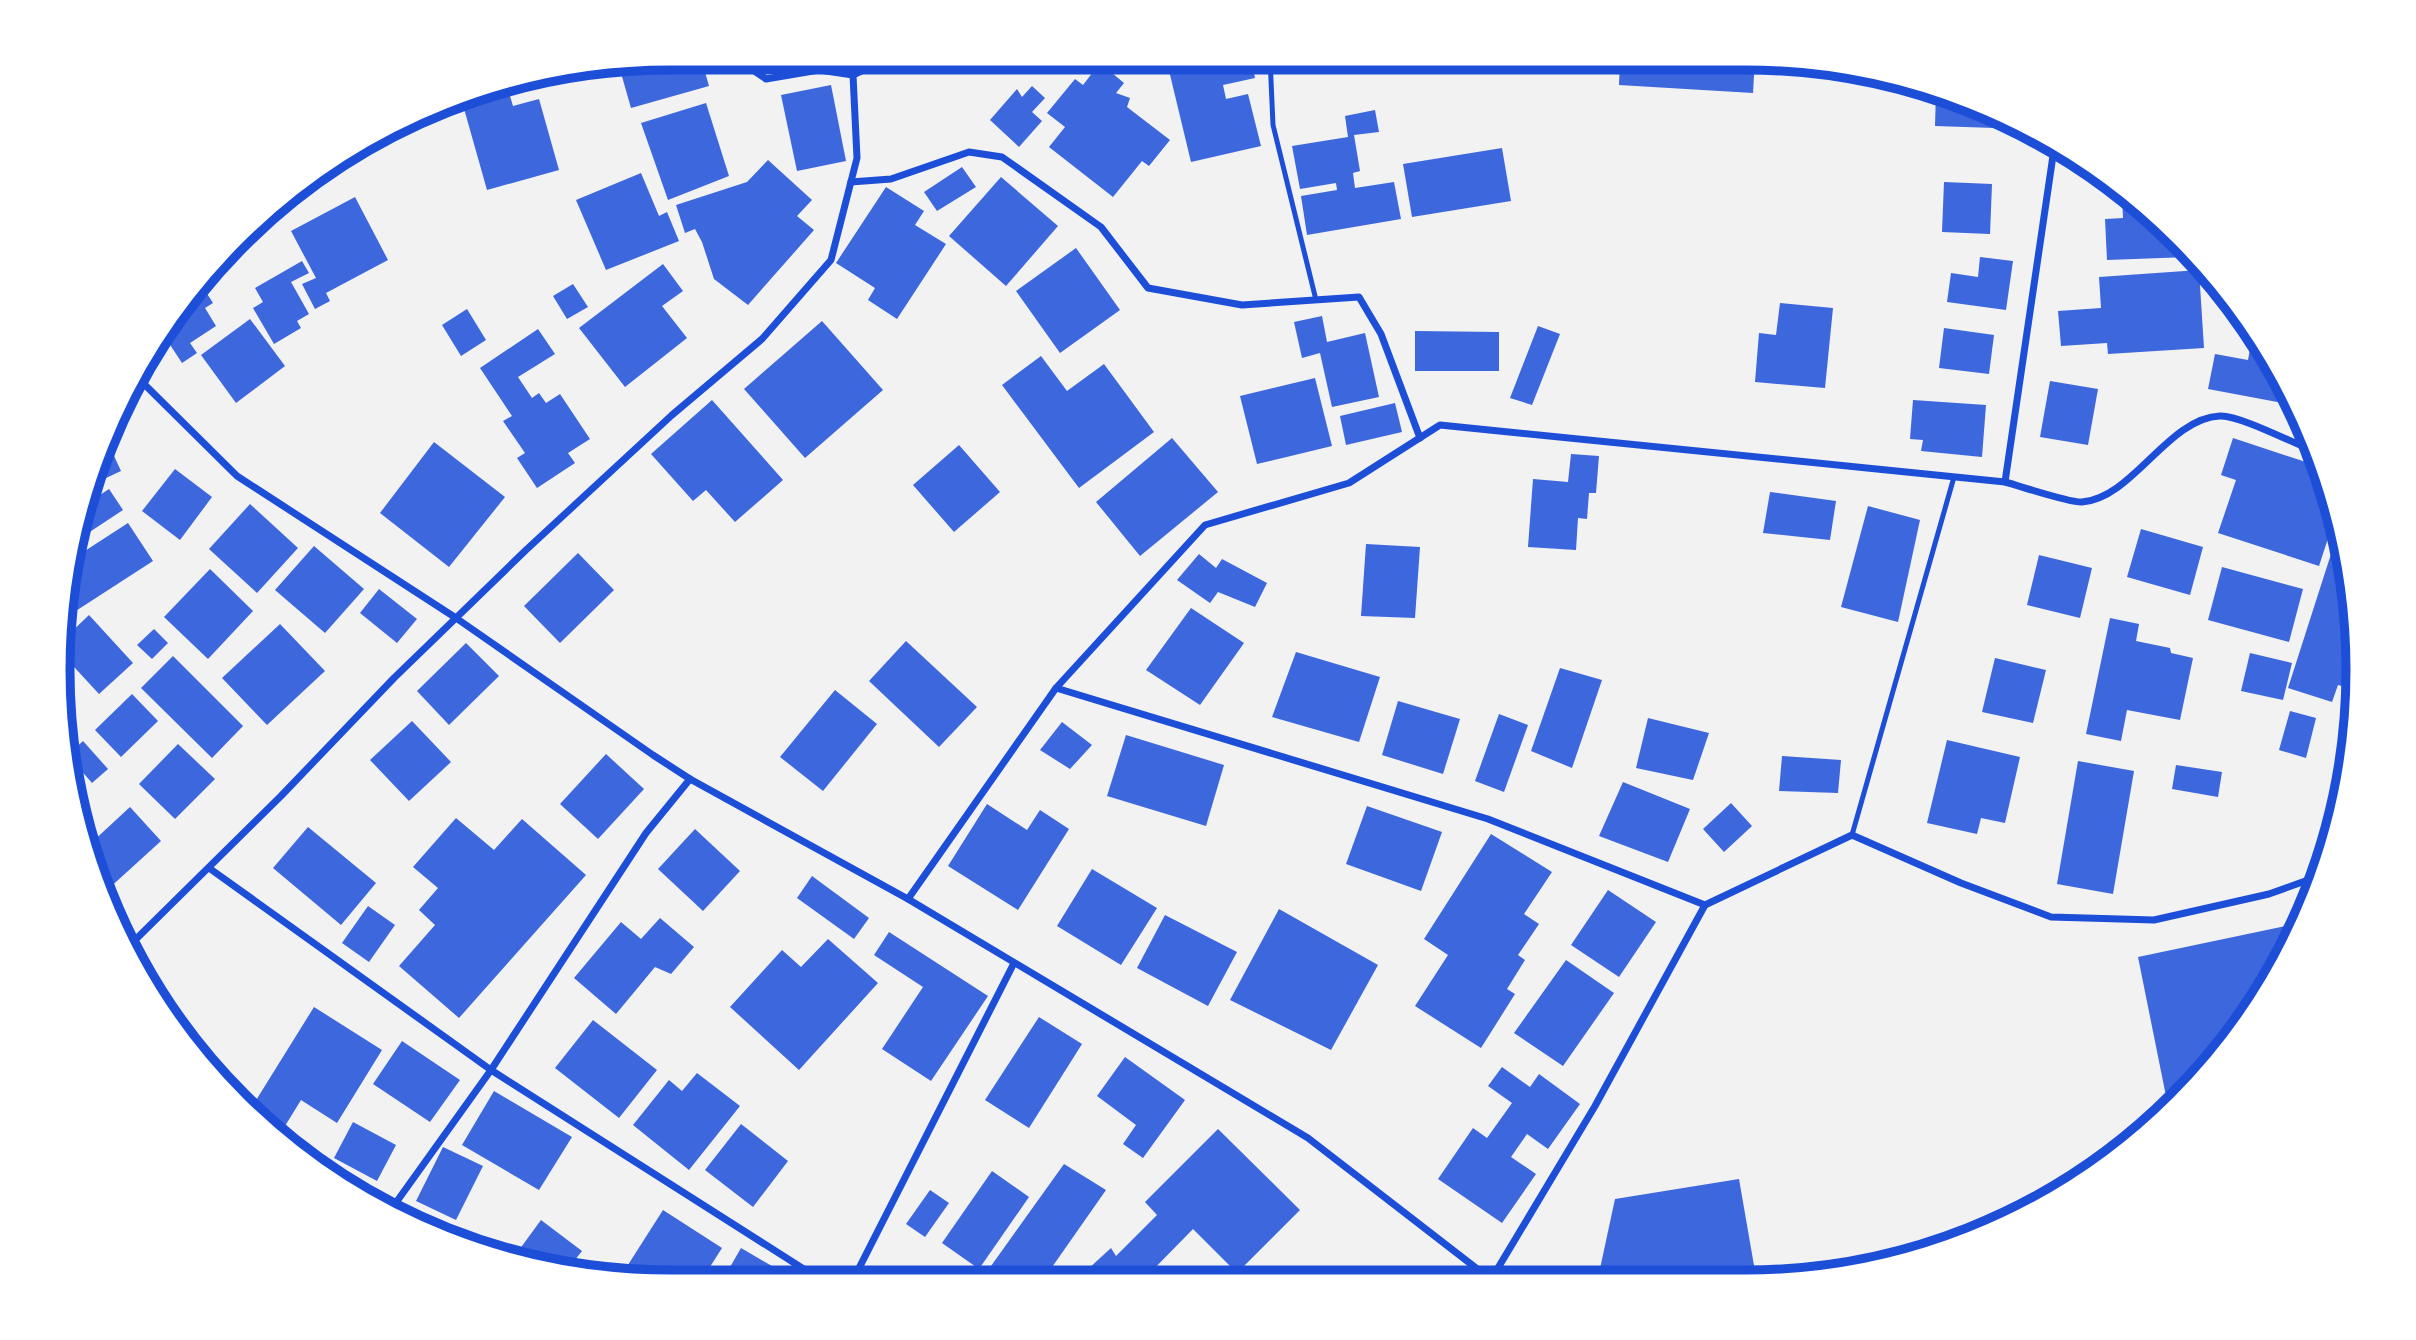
<svg xmlns="http://www.w3.org/2000/svg" width="2416" height="1340" viewBox="0 0 2416 1340" font-family="Mulish,sans-serif">
<rect width="100%" height="100%" fill="#f2f2f2"/>
<!-- building -->
<g fill="#3d67dc">
<polygon points="670,58 701,58 709,86 631,108 619,66"/>
<polygon points="1018,58 1048,58 1025,71"/>
<polygon points="1166,58 1251,58 1255,78 1223,85 1226,99 1248,94 1261,146 1191,162"/>
<polygon points="1620,59 1755,59 1753,93 1619,85"/>
<polygon points="1100,63 1124,83 1116,93 1130,98 1127,107 1170,140 1149,166 1142,161 1113,197 1049,147 1065,127 1047,113 1075,79 1083,85"/>
<polygon points="831,85 846,161 797,171 781,95"/>
<polygon points="507,86 513,106 539,99 559,170 487,190 461,98"/>
<polygon points="1032,86 1045,98 1032,112 1042,121 1019,147 990,120 1017,89 1022,97"/>
<polygon points="1936,92 2025,129 1935,126"/>
<polygon points="706,103 729,176 668,200 641,123"/>
<polygon points="1375,110 1379,132 1354,135 1360,171 1353,173 1355,188 1394,182 1401,219 1307,235 1301,196 1337,190 1336,183 1300,189 1292,146 1348,137 1345,116"/>
<polygon points="1502,148 1511,201 1412,217 1403,164"/>
<polygon points="768,160 812,200 797,216 814,230 748,305 714,279 702,242 695,229 685,233 676,205 747,182"/>
<polygon points="962,167 976,187 937,211 924,192"/>
<polygon points="641,173 659,216 667,212 679,241 606,270 576,200"/>
<polygon points="1001,177 1058,226 1006,286 949,236"/>
<polygon points="1944,182 1992,184 1990,234 1942,232"/>
<polygon points="300,183 305,192 279,203 297,185"/>
<polygon points="886,187 924,211 915,225 946,244 897,319 868,300 875,288 836,263"/>
<polygon points="2122,194 2127,194 2149,209 2189,252 2189,257 2107,260 2105,219 2123,218"/>
<polygon points="355,197 388,260 326,293 330,301 315,309 302,284 316,278 291,231"/>
<polygon points="1076,248 1120,310 1060,353 1016,291"/>
<polygon points="1980,257 2013,261 2006,310 1947,302 1951,273 1978,277"/>
<polygon points="302,261 309,273 291,282 309,314 297,321 301,328 274,344 253,308 263,302 255,288"/>
<polygon points="663,264 683,291 662,306 687,338 625,387 579,328"/>
<polygon points="2199,270 2204,348 2108,354 2107,343 2061,346 2058,311 2101,308 2099,277"/>
<polygon points="573,284 588,307 567,319 553,296"/>
<polygon points="204,289 213,303 205,308 216,326 190,343 197,353 182,363 161,331 194,294"/>
<polygon points="1780,303 1833,308 1825,388 1755,382 1759,333 1776,335"/>
<polygon points="467,309 486,340 461,356 442,325"/>
<polygon points="1322,316 1327,342 1365,333 1379,397 1332,407 1320,353 1302,358 1294,322"/>
<polygon points="250,319 285,366 236,403 201,355"/>
<polygon points="822,321 883,390 805,458 744,389"/>
<polygon points="1538,326 1560,334 1532,405 1510,398"/>
<polygon points="1944,328 1994,335 1989,374 1939,368"/>
<polygon points="538,329 555,354 518,377 532,398 539,393 546,403 560,394 590,439 568,453 575,463 537,488 517,458 525,453 503,421 512,416 480,368"/>
<polygon points="1415,331 1499,332 1499,371 1415,371"/>
<polygon points="2250,349 2265,351 2298,406 2208,389 2215,354 2248,360"/>
<polygon points="1041,356 1067,391 1104,364 1154,432 1079,488 1002,385"/>
<polygon points="1315,378 1332,446 1257,464 1240,396"/>
<polygon points="2050,381 2098,389 2088,445 2040,437"/>
<polygon points="712,400 783,480 735,522 706,490 693,501 651,454"/>
<polygon points="1913,400 1986,405 1982,457 1921,451 1923,440 1910,439"/>
<polygon points="1395,403 1402,432 1346,445 1340,416"/>
<polygon points="1172,438 1218,492 1140,556 1096,502"/>
<polygon points="2233,438 2321,467 2337,511 2319,566 2218,533 2236,480 2221,475"/>
<polygon points="434,442 505,497 449,567 380,513"/>
<polygon points="109,445 121,471 91,485 99,466"/>
<polygon points="959,445 1000,492 954,532 913,485"/>
<polygon points="1571,454 1599,456 1596,493 1589,493 1587,519 1578,518 1576,550 1528,547 1533,479 1568,482"/>
<polygon points="175,469 212,497 180,540 142,511"/>
<polygon points="109,489 123,510 76,541 80,508"/>
<polygon points="1770,492 1836,501 1830,540 1763,533"/>
<polygon points="250,504 298,548 257,593 209,549"/>
<polygon points="1868,506 1920,520 1898,622 1841,607"/>
<polygon points="128,523 153,561 68,616 74,558"/>
<polygon points="2340,526 2357,630 2355,690 2338,685 2332,702 2288,688"/>
<polygon points="2141,529 2203,547 2190,595 2127,577"/>
<polygon points="1366,544 1420,547 1415,618 1361,616"/>
<polygon points="314,546 364,589 325,633 275,590"/>
<polygon points="578,553 614,590 560,643 524,606"/>
<polygon points="1199,554 1216,568 1222,559 1267,583 1255,607 1218,592 1210,603 1177,580"/>
<polygon points="2039,555 2092,568 2080,618 2027,605"/>
<polygon points="2222,567 2303,589 2289,642 2208,620"/>
<polygon points="210,569 253,611 208,659 164,617"/>
<polygon points="379,589 417,619 397,643 360,613"/>
<polygon points="1191,608 1244,643 1200,705 1146,670"/>
<polygon points="89,615 133,663 99,694 64,656 66,637"/>
<polygon points="2110,618 2139,624 2136,641 2170,648 2171,653 2193,658 2180,720 2127,710 2121,741 2086,734"/>
<polygon points="280,624 325,671 267,725 222,678"/>
<polygon points="154,629 168,643 152,659 137,645"/>
<polygon points="906,641 977,707 939,747 869,681"/>
<polygon points="466,643 499,676 449,725 417,691"/>
<polygon points="1296,652 1380,677 1359,742 1272,717"/>
<polygon points="2250,653 2292,663 2283,700 2241,691"/>
<polygon points="173,656 243,726 212,758 141,688"/>
<polygon points="1995,658 2046,670 2033,723 1982,712"/>
<polygon points="1560,668 1602,680 1572,768 1531,751"/>
<polygon points="835,690 877,724 823,791 780,757"/>
<polygon points="132,694 158,721 121,757 95,730"/>
<polygon points="1398,701 1460,719 1443,774 1382,755"/>
<polygon points="2290,711 2316,718 2306,758 2279,750"/>
<polygon points="1499,714 1528,725 1504,792 1475,781"/>
<polygon points="1648,718 1709,733 1693,780 1636,768"/>
<polygon points="412,721 451,762 409,801 370,760"/>
<polygon points="1062,722 1092,745 1070,769 1040,750"/>
<polygon points="1126,735 1224,765 1206,826 1107,796"/>
<polygon points="1947,740 2020,757 2005,823 1981,818 1977,834 1927,823"/>
<polygon points="83,741 108,769 92,783 71,759 69,754"/>
<polygon points="178,744 215,779 175,819 139,784"/>
<polygon points="606,754 644,789 598,839 560,804"/>
<polygon points="1782,756 1841,760 1838,793 1779,791"/>
<polygon points="2078,761 2134,771 2113,894 2057,884"/>
<polygon points="2176,765 2222,772 2218,797 2172,789"/>
<polygon points="1623,782 1690,809 1668,862 1599,836"/>
<polygon points="1731,803 1752,826 1724,852 1703,829"/>
<polygon points="987,804 1027,830 1040,810 1069,829 1018,910 948,866"/>
<polygon points="1367,806 1442,832 1421,891 1346,864"/>
<polygon points="130,807 161,841 106,891 100,883 90,844"/>
<polygon points="456,818 494,850 522,819 586,875 459,1018 399,966 435,925 419,910 438,888 413,867"/>
<polygon points="308,827 376,883 341,925 273,868"/>
<polygon points="695,829 740,871 703,911 658,869"/>
<polygon points="1491,834 1552,872 1524,914 1539,924 1518,955 1525,960 1507,989 1515,994 1481,1048 1415,1006 1448,955 1424,939"/>
<polygon points="1092,869 1157,908 1121,965 1057,926"/>
<polygon points="812,876 869,918 854,939 797,898"/>
<polygon points="1608,890 1656,922 1619,977 1571,945"/>
<polygon points="368,906 395,925 369,962 342,943"/>
<polygon points="1279,909 1378,965 1331,1050 1230,1000"/>
<polygon points="1165,915 1237,952 1208,1006 1137,968"/>
<polygon points="660,918 694,947 671,974 655,967 616,1014 574,978 621,922 641,939"/>
<polygon points="2300,923 2276,976 2179,1103 2169,1111 2138,957"/>
<polygon points="889,932 988,996 931,1081 882,1049 923,987 874,955"/>
<polygon points="828,939 878,983 799,1070 730,1007 782,950 801,967"/>
<polygon points="1566,960 1614,993 1563,1066 1514,1033"/>
<polygon points="314,1007 382,1050 337,1123 301,1100 285,1126 253,1105"/>
<polygon points="175,1017 191,1029 186,1035"/>
<polygon points="1039,1017 1082,1044 1029,1128 985,1100"/>
<polygon points="593,1020 657,1070 619,1118 555,1068"/>
<polygon points="402,1041 460,1080 430,1122 373,1084"/>
<polygon points="1125,1057 1185,1100 1143,1158 1123,1144 1136,1125 1097,1096"/>
<polygon points="1502,1067 1530,1087 1539,1074 1580,1104 1548,1149 1527,1134 1511,1157 1536,1174 1502,1223 1438,1179 1473,1128 1487,1138 1512,1103 1488,1086"/>
<polygon points="697,1073 740,1106 689,1170 633,1125 669,1080 682,1091"/>
<polygon points="494,1091 572,1137 539,1190 462,1145"/>
<polygon points="353,1122 396,1145 377,1181 334,1158"/>
<polygon points="741,1124 788,1161 753,1207 705,1170"/>
<polygon points="1218,1129 1300,1210 1237,1273 1193,1229 1144,1279 1076,1280 1111,1248 1116,1256 1157,1215 1145,1202"/>
<polygon points="443,1147 483,1166 456,1220 416,1201"/>
<polygon points="1064,1164 1106,1190 1043,1280 981,1280"/>
<polygon points="992,1171 1029,1197 979,1269 942,1243"/>
<polygon points="1739,1179 1756,1277 1598,1278 1615,1199"/>
<polygon points="930,1190 949,1203 925,1237 906,1224"/>
<polygon points="663,1210 722,1248 701,1281 630,1281 619,1279"/>
<polygon points="541,1220 582,1251 567,1270 511,1261"/>
<polygon points="741,1248 796,1280 722,1281"/>
<polygon points="1275,1268 1284,1279 1263,1279"/>
<polygon points="1374,1271 1376,1279 1345,1279 1345,1277"/>
</g>
<g fill="none" stroke-linecap="round" stroke-linejoin="round">
<!-- service -->
<g stroke="#1d4ed8" stroke-width="5">
<polyline points="1270,58 1273,125 1316,300"/>
<polyline points="1852,835 1954,477"/>
</g>
<!-- minor -->
<g stroke="#1d4ed8" stroke-width="7">
<polyline points="735,58 766,79 819,70 853,75"/>
<polyline points="851,182 891,179 969,152 1002,157 1101,227 1148,288 1242,305 1359,297 1381,334 1420,438"/>
<polyline points="139,379 237,476 456,618 653,755 690,779 908,899 1308,1138 1489,1278"/>
<polyline points="2005,482 2055,142"/>
<polyline points="1056,688 1488,819 1705,905"/>
<polyline points="209,868 491,1070 821,1280"/>
<path d="M908,899L1056,688L1205,525L1349,483L1440,425L2005,482C2020,486 2070,503 2082,502C2133,498 2168,418 2220,416C2239,415 2293,443 2314,451"/>
<polyline points="130,945 281,796 394,678 526,550 672,415 762,339 831,260 857,158 853,75 889,58"/>
<polyline points="390,1211 491,1070 646,833 690,779"/>
<polyline points="1492,1278 1595,1106 1705,905 1852,835 1961,883 2051,917 2154,920 2269,894 2322,875"/>
<polyline points="853,1280 1014,963"/>
</g>
</g>
<!-- crop -->
<path d="M0 0H2416V1340H0ZM670 70H1746A600 600 0 0 1 2346 670V670A600 600 0 0 1 1746 1270H670A600 600 0 0 1 70 670V670A600 600 0 0 1 670 70Z" fill="#fff" fill-rule="evenodd"/>
<path fill="none" stroke="#1d4ed8" stroke-width="9" d="M670 70H1746A600 600 0 0 1 2346 670V670A600 600 0 0 1 1746 1270H670A600 600 0 0 1 70 670V670A600 600 0 0 1 670 70Z"/>
</svg>
